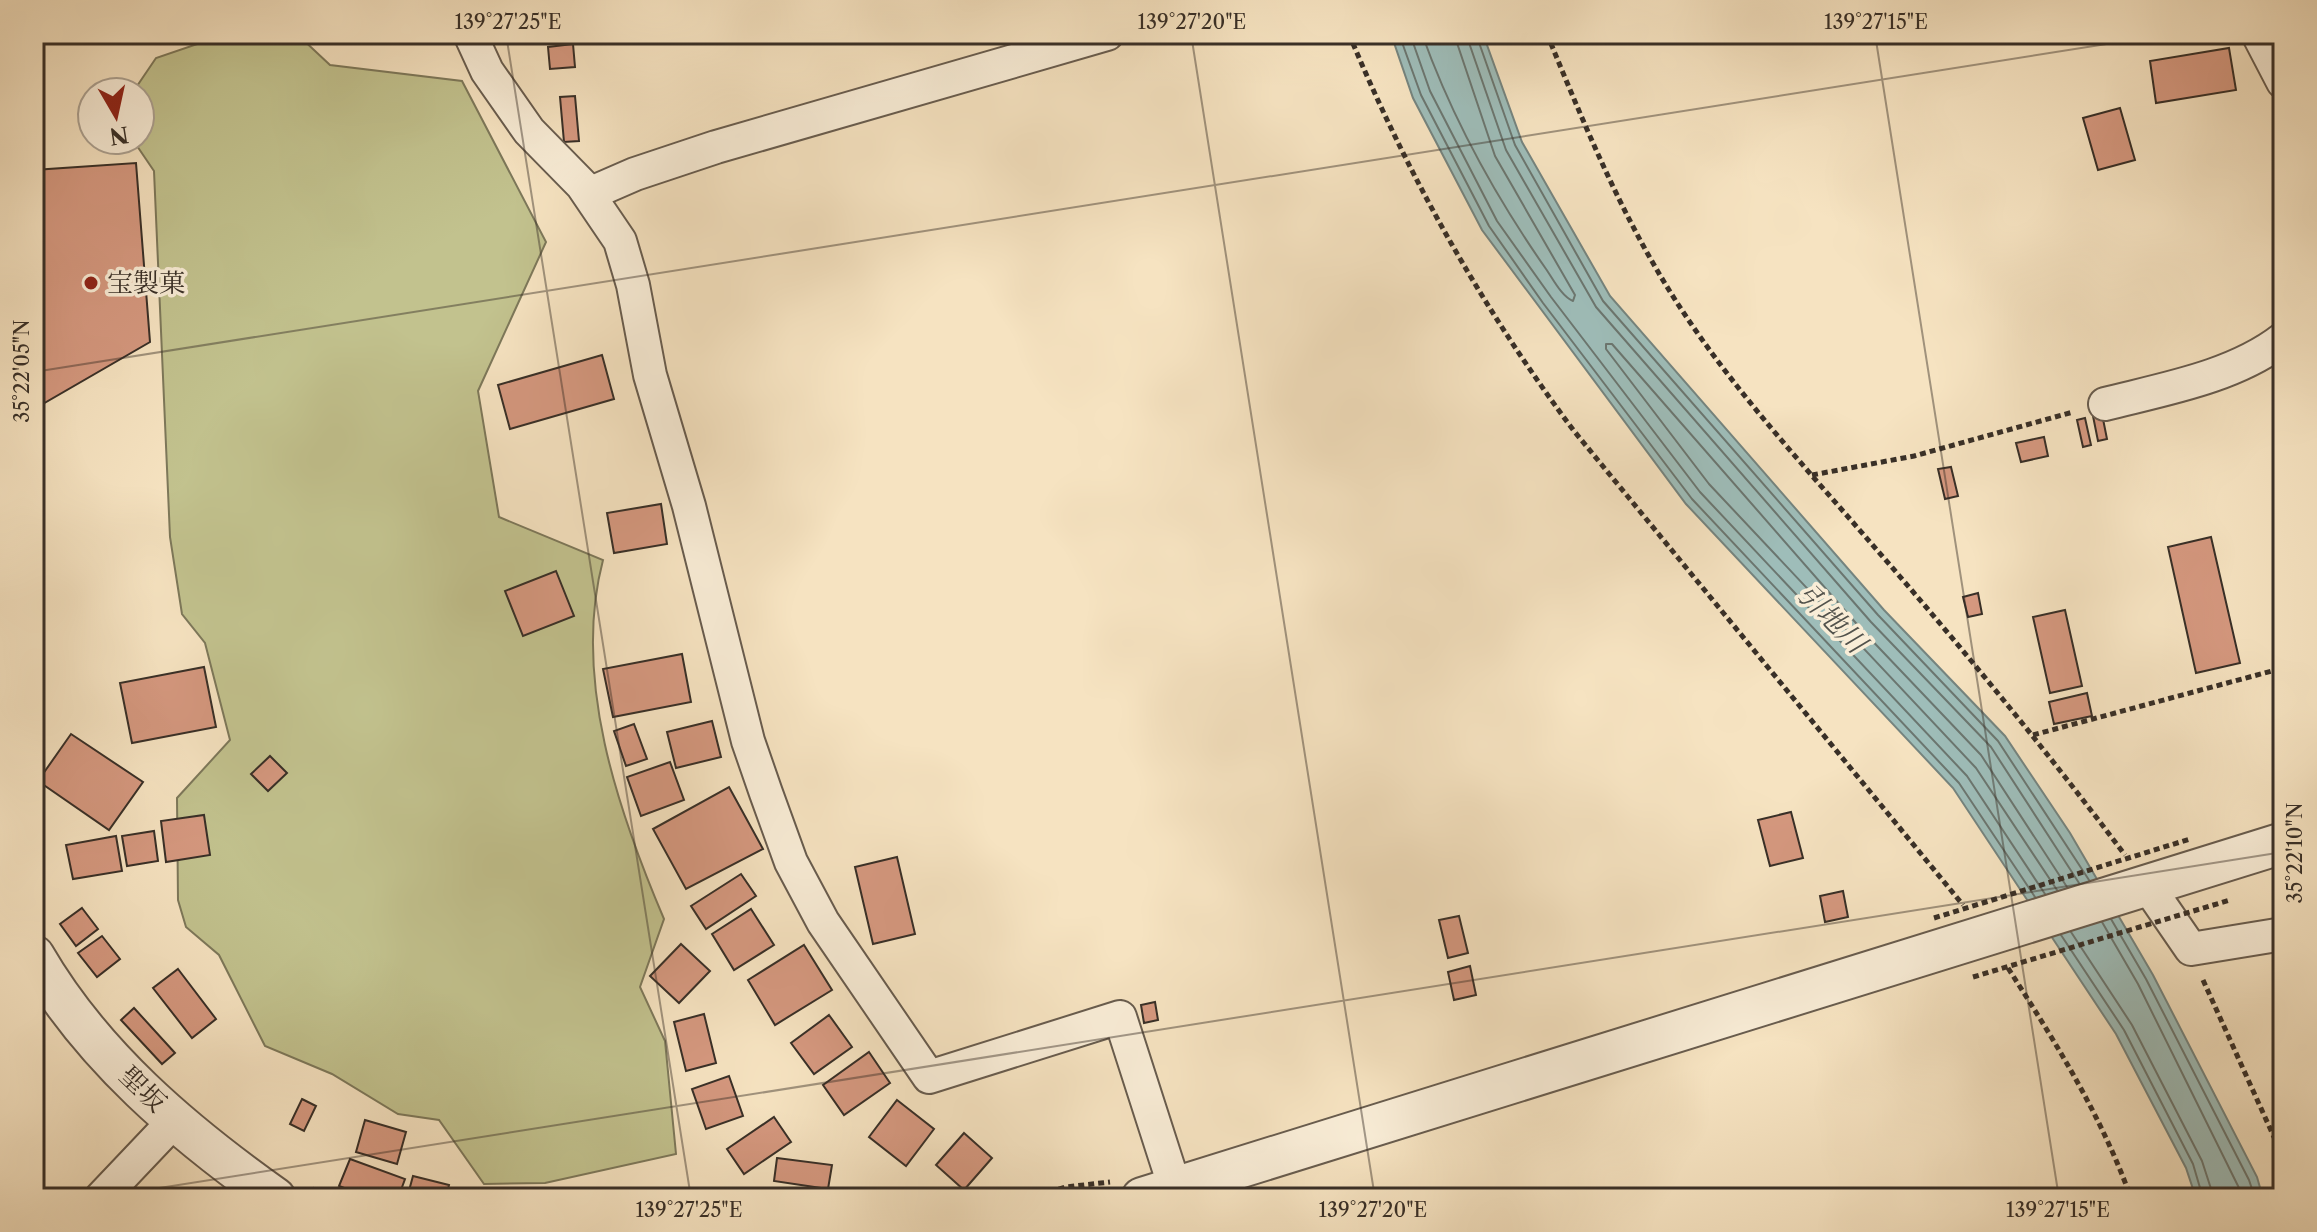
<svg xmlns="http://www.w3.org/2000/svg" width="2317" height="1232" viewBox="0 0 2317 1232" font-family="'Libre Caslon Text','Noto Serif JP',serif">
<rect width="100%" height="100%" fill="#f6e3c1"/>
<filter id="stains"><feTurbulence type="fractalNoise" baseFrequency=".0025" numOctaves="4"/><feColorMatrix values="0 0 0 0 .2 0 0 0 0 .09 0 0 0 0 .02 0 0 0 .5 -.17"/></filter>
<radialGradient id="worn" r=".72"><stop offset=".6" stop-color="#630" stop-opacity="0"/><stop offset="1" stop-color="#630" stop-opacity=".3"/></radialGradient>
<!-- green -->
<path fill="#c2c28e" stroke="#7d785a" stroke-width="2" d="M250,34L298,35L330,65L462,81L546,242L478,391L499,517L603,560C572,678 618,811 664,919L640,987L665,1041L676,1154L545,1183L484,1184L439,1120L398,1114L332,1074L265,1046L219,955L186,927L178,900L177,798L230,740L205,643L182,614L170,537L154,171L133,140H140V92H133L156,58L206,41Z"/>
<!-- water -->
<polygon fill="#9ebdb9" stroke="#75847f" stroke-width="2" points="1391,34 1483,34 1522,142 1610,296 1884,610 2005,736 2070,833 2153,975 2257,1177 2263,1198 2196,1198 2186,1168 2116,1034 1953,788 1686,504 1482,230 1413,98"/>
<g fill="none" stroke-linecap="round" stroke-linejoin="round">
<!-- shore -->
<g stroke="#6b7670" stroke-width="2">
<polyline points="1399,34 1421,95 1489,226 1543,303 1692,499 1959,783 2035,897"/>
<polyline points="1410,34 1430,91 1497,221 1551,297 1700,492 1967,776 2045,894"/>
<path d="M1422,34C1452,118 1495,196 1546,269C1553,279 1562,297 1573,301L1575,295L1495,156L1454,34"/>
<polyline points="1466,34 1506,150 1596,307 1871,622 1991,747 2079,883"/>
<polyline points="1476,34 1515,145 1603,301 1878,615 1998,741 2089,880"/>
<polyline points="2057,890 1976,768 1709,484 1606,349 1606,344 1612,344 1862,630 1981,755 2067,887"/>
<polyline points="2111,919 2146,979 2249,1180 2255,1198"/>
<polyline points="2102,922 2138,984 2244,1198"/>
<polyline points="2071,932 2132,1025 2202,1161 2214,1198"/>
<polyline points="2061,935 2124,1030 2193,1164 2203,1198"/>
</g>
</g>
<!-- building -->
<g fill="#d5987f" stroke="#382f27" stroke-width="2">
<polygon points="573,44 575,67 550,69 548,47"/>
<polygon points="2229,48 2236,90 2156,103 2150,61"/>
<polygon points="575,96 579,141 564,142 560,97"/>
<polygon points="2120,108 2135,160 2098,170 2083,118"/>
<polygon points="136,163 150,342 34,409 34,317 39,315 34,170"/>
<polygon points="602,355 614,399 510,429 498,385"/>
<polygon points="2102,414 2107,439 2098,441 2093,416"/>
<polygon points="2085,418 2091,445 2083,447 2077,420"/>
<polygon points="2044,437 2048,456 2021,462 2016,443"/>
<polygon points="1951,467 1958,496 1945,499 1938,469"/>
<polygon points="661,504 667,544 614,553 607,513"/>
<polygon points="2211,537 2240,663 2196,673 2168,547"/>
<polygon points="556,571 574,616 523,636 505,591"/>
<polygon points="1978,593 1982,614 1968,617 1963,597"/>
<polygon points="2065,610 2082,686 2050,693 2033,617"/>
<polygon points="682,654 691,702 613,717 603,669"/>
<polygon points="204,667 216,727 132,743 120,683"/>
<polygon points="2087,693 2092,716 2054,724 2049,702"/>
<polygon points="712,721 721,757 676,768 667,732"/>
<polygon points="634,724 647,759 626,766 614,731"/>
<polygon points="71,734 143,782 109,830 38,781"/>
<polygon points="270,756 287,773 268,791 251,774"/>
<polygon points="670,762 684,800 641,816 627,777"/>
<polygon points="729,787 763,849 686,889 653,829"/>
<polygon points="1791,812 1803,858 1770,866 1758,820"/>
<polygon points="204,815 210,855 166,862 161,821"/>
<polygon points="154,831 158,861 127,866 122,836"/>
<polygon points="116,836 122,871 73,879 66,845"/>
<polygon points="897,857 915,934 873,944 855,867"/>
<polygon points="741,874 756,896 706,929 691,906"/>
<polygon points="1843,891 1848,917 1825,922 1820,896"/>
<polygon points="82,908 98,929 76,946 60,924"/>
<polygon points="751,909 774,945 734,970 712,934"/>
<polygon points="1459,916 1468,953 1448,958 1439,920"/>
<polygon points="102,936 120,959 97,977 78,953"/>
<polygon points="681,944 710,971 679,1003 650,976"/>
<polygon points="804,945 832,990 775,1025 748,980"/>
<polygon points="1470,966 1476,995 1454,1000 1448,972"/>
<polygon points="178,969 216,1019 192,1038 153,988"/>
<polygon points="1155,1002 1158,1020 1144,1023 1141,1005"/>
<polygon points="134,1008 175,1053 162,1064 121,1020"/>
<polygon points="704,1014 716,1063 686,1071 674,1022"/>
<polygon points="829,1015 852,1047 814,1074 791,1043"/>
<polygon points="869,1052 890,1083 844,1115 823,1085"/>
<polygon points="729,1076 743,1116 706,1129 692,1089"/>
<polygon points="302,1099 316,1106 304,1131 290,1124"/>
<polygon points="897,1100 934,1129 906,1166 869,1137"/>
<polygon points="774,1117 791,1142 744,1174 727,1149"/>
<polygon points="365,1120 406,1132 397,1164 356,1152"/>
<polygon points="964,1133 992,1158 964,1190 936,1165"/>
<polygon points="777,1158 832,1165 828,1189 774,1181"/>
<polygon points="350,1159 405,1179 398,1198 371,1198 339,1186"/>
<polygon points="413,1176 449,1185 446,1198 407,1198"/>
</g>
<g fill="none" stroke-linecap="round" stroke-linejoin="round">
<defs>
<g id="minor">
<polyline points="470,34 487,71 529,131 582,185 620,241 633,285 650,375 689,506 748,741 766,793 791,862 823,922 929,1077 1120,1017 1175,1188"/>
<polyline points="2258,34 2283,82"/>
<polyline points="589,194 635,174 716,147 1107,34"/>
<path d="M2105,404C2164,389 2234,377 2283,339"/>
<polyline points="2147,885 2191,949 2283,934"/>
<polyline points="101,1198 175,1120"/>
</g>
<g id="tertiary">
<path d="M34,956C92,1056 182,1132 275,1198"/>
<polyline points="1142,1198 2283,843"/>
</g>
</defs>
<!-- minor casing -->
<use href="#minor" stroke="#685c4e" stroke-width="36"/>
<!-- tertiary casing -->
<use href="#tertiary" stroke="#685c4e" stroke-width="44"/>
<!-- path -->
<g stroke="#382f27" stroke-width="5" stroke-dasharray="6 4" stroke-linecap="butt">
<path d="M1349,34C1408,176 1482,308 1574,431L1963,905"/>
<path d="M1547,34C1580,114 1613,195 1657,270C1716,372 1800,461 1877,550C1963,649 2046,750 2125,855"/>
<polyline points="1812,475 1914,456 2073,412"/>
<polyline points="2033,735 2283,668"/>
<polyline points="34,904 42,920"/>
<path d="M2008,968C2056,1043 2101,1115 2131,1198"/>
<polyline points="2203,980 2283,1157"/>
<polyline points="312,1189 329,1198"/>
<polyline points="1030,1198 1066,1187 1110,1182"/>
</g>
<!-- minor -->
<use href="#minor" stroke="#f9edd7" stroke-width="32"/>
<!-- tertiary -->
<use href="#tertiary" stroke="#f9edd7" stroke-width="40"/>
<!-- path-bridge -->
<g stroke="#382f27" stroke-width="5" stroke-dasharray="6 4" stroke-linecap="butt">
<polyline points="1934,918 2190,839"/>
<polyline points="1973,977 2230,900"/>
</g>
</g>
<!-- ticks -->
<path fill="none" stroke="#382f27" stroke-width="2" stroke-opacity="0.45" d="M506,34L691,1198M1191,34L1375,1198M1875,34L2059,1198M34,372L2170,34M96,1198L2283,852"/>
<!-- markers -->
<circle fill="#8f2418" stroke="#f9edd7" stroke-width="3" cx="91" cy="283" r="8"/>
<g text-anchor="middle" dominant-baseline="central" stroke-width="7" stroke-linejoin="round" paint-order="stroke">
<!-- poi labels -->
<g font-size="26" fill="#382f27" stroke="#f9edd7" text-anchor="start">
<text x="107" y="283">宝製菓</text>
</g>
<!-- street labels -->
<g font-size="26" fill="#382f27" stroke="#f9edd7">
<text transform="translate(143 1089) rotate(44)">聖坂</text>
</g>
<!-- water labels -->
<g font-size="28" font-style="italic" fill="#52524c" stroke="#f9edd7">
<text transform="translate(1832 618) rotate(45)">引地川</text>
</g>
</g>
<!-- margin -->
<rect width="2317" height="1232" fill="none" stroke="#f6e3c1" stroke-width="88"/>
<!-- north arrow -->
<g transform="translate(116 116) rotate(171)"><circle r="38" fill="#f9edd7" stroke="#aca191" stroke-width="2"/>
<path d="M0-6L14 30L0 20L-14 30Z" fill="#8f2418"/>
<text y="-12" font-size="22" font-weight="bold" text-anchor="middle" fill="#382f27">N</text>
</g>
<rect x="44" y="44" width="2229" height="1144" fill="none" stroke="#382f27" stroke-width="3"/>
<g font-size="20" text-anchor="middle" fill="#382f27">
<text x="508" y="29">139°27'25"E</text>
<text x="1192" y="29">139°27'20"E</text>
<text x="1876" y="29">139°27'15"E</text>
<text transform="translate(22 371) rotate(-90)" y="7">35°22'05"N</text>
<text transform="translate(2295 853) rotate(-90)" y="7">35°22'10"N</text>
<text x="689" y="1217">139°27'25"E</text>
<text x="1373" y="1217">139°27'20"E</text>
<text x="2058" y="1217">139°27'15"E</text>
</g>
<rect width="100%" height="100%" filter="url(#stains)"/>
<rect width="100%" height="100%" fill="url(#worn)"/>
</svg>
